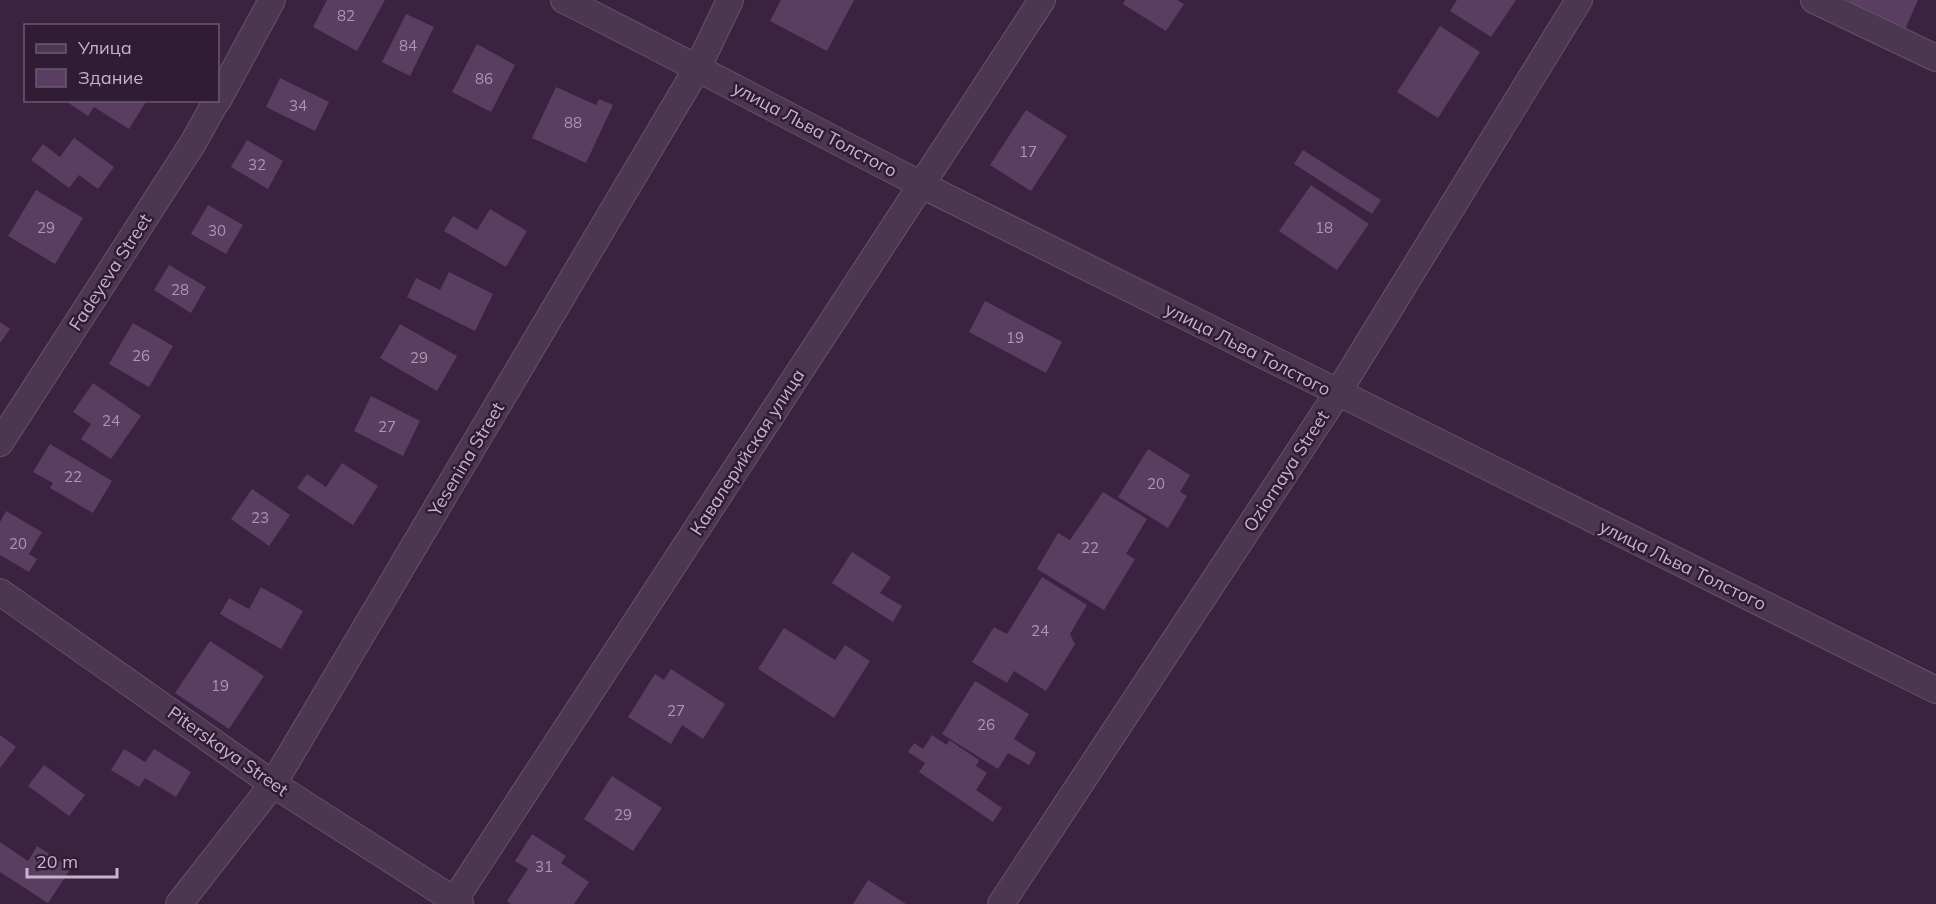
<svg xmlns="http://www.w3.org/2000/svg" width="1936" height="904" viewBox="0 0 1936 904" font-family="Mulish,sans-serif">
<rect width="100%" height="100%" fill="#3b2241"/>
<!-- building -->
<g fill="#5a3e61">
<polygon points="327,0 385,0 357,51 313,27"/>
<polygon points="781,0 854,0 827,51 770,21"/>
<polygon points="1125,0 1177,0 1184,4 1166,31 1123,4"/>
<polygon points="1457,0 1516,0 1491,37 1450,11"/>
<polygon points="1849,0 1918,0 1902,36 1844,11"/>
<polygon points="406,14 434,27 410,76 382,62"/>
<polygon points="1440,26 1480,52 1438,118 1397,92"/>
<polygon points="477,44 515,65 491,112 452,92"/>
<polygon points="280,78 329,102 315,131 266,107"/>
<polygon points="556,87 596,105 599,99 613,105 586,163 532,138"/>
<polygon points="64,100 147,100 129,129 94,107 88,116"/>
<polygon points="1026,110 1067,136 1031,191 990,165"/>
<polygon points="74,138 114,167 98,189 79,175 69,188 31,160 43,144 60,157"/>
<polygon points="247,140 283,161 268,189 231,167"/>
<polygon points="1303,150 1381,200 1372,214 1294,164"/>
<polygon points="1311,185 1369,224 1337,270 1279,231"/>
<polygon points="36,190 83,218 55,264 8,236"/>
<polygon points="208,205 243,225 226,254 191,234"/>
<polygon points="490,209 527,231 506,267 444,231 453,216 477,230"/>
<polygon points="169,265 206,287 191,313 154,290"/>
<polygon points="449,272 493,294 475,331 407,297 416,278 440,290"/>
<polygon points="985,301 1062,342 1046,373 969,332"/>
<polygon points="0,322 10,329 0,343"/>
<polygon points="133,323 173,346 149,387 109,364"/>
<polygon points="400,324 457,356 437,391 380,358"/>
<polygon points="93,383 141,416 111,459 81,439 91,424 73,412"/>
<polygon points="371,396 420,421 403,456 354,431"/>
<polygon points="50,444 112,481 93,513 50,488 53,483 33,472"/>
<polygon points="1148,449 1190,475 1180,492 1187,496 1168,528 1118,497"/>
<polygon points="342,463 378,486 353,525 297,488 307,474 326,487"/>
<polygon points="252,489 290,515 269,546 231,519"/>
<polygon points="1103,492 1147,519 1126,554 1135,559 1104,610 1037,569 1058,533 1070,540"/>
<polygon points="6,511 42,532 29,554 37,559 29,572 0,555 0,522"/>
<polygon points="852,552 891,577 880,593 902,606 893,622 832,583"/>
<polygon points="1042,577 1087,605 1070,634 1075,644 1046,691 1014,671 1007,683 972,662 994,627 1007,634"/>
<polygon points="261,587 303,611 281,649 220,614 229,598 249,609"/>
<polygon points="784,628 835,660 845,645 870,661 834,718 758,669"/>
<polygon points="210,641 264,676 229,729 175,693"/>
<polygon points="671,669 725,704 703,739 682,725 671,744 628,717 655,674 664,680"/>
<polygon points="975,681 1029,714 1014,739 1036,753 1029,765 1008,753 998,769 942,734"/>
<polygon points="0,735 16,747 0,768"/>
<polygon points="932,735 947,745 949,740 979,760 976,766 987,773 976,790 1002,808 993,822 919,772 925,763 908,752 914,743 923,749"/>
<polygon points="124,749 145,762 154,749 191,772 176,797 145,778 139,787 111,770"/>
<polygon points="44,765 85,795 69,816 28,786"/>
<polygon points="612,776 662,808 633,851 584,819"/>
<polygon points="532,834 566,856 561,863 589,882 574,904 511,904 507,901 528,869 515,861"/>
<polygon points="0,842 28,861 37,846 71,868 48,903 0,872"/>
<polygon points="868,880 906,904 853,904"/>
</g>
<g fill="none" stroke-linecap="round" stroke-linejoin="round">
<defs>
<g id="street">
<path d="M564,0C686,61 806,126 928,188C1263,357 1599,524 1936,690"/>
<polyline points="1814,0 1936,58"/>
<polyline points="218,100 272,0"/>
<polyline points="0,443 193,143 217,100"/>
<polyline points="0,592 273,784 460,904"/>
<polyline points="179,904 273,784 698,67 730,0"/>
<polyline points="452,904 1042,0"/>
<polyline points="1001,904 1337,394 1579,0"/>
</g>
</defs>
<!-- street casing -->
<use href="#street" stroke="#67526b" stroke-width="28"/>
<!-- street -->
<use href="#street" stroke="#4c3750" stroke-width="26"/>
</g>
<g text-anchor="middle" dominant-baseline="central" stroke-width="5" stroke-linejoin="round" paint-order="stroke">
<!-- number labels -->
<g font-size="15" fill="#ac96b0">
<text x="346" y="15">82</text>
<text x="408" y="45">84</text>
<text x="484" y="78">86</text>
<text x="298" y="105">34</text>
<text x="573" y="122">88</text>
<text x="1028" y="151">17</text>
<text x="257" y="164">32</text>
<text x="46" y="227">29</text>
<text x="1324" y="227">18</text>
<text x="217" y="230">30</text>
<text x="180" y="289">28</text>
<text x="1015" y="337">19</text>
<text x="141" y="355">26</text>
<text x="419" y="357">29</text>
<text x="111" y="420">24</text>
<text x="387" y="426">27</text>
<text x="73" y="476">22</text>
<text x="1156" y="483">20</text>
<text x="260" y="517">23</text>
<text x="18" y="543">20</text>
<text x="1090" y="547">22</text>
<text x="1040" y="630">24</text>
<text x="220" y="685">19</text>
<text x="676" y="710">27</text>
<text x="986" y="724">26</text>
<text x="623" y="814">29</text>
<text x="544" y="866">31</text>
</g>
<!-- street labels -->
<g font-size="18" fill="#c7b3cb" stroke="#311c35">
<text transform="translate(815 129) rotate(28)">улица Льва Толстого</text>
<text transform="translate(110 272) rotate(-57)">Fadeyeva Street</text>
<text transform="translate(1248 349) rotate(27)">улица Льва Толстого</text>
<text transform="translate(747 452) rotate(-57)">Кавалерийская улица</text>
<text transform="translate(466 459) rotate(-59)">Yesenina Street</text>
<text transform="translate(1286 471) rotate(-57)">Oziornaya Street</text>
<text transform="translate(1683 565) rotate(26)">улица Льва Толстого</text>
<text transform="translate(228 751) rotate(35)">Piterskaya Street</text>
</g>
</g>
<!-- legend -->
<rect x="24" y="24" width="195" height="78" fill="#311c35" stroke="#6d5871" stroke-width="1.5"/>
<rect x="36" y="44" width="30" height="9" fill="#4c3750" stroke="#6d5871" stroke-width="1.5"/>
<text x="78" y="54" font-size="18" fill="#c7b3cb">Улица</text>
<rect x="36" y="69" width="30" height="18" fill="#5a3e61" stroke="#6d5871" stroke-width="1.5"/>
<text x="78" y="84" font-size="18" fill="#c7b3cb">Здание</text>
<!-- scale -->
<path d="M27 868v9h90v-9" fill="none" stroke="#c7b3cb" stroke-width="3"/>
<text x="36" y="868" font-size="18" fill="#c7b3cb" stroke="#311c35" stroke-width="4.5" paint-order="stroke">20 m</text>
</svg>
